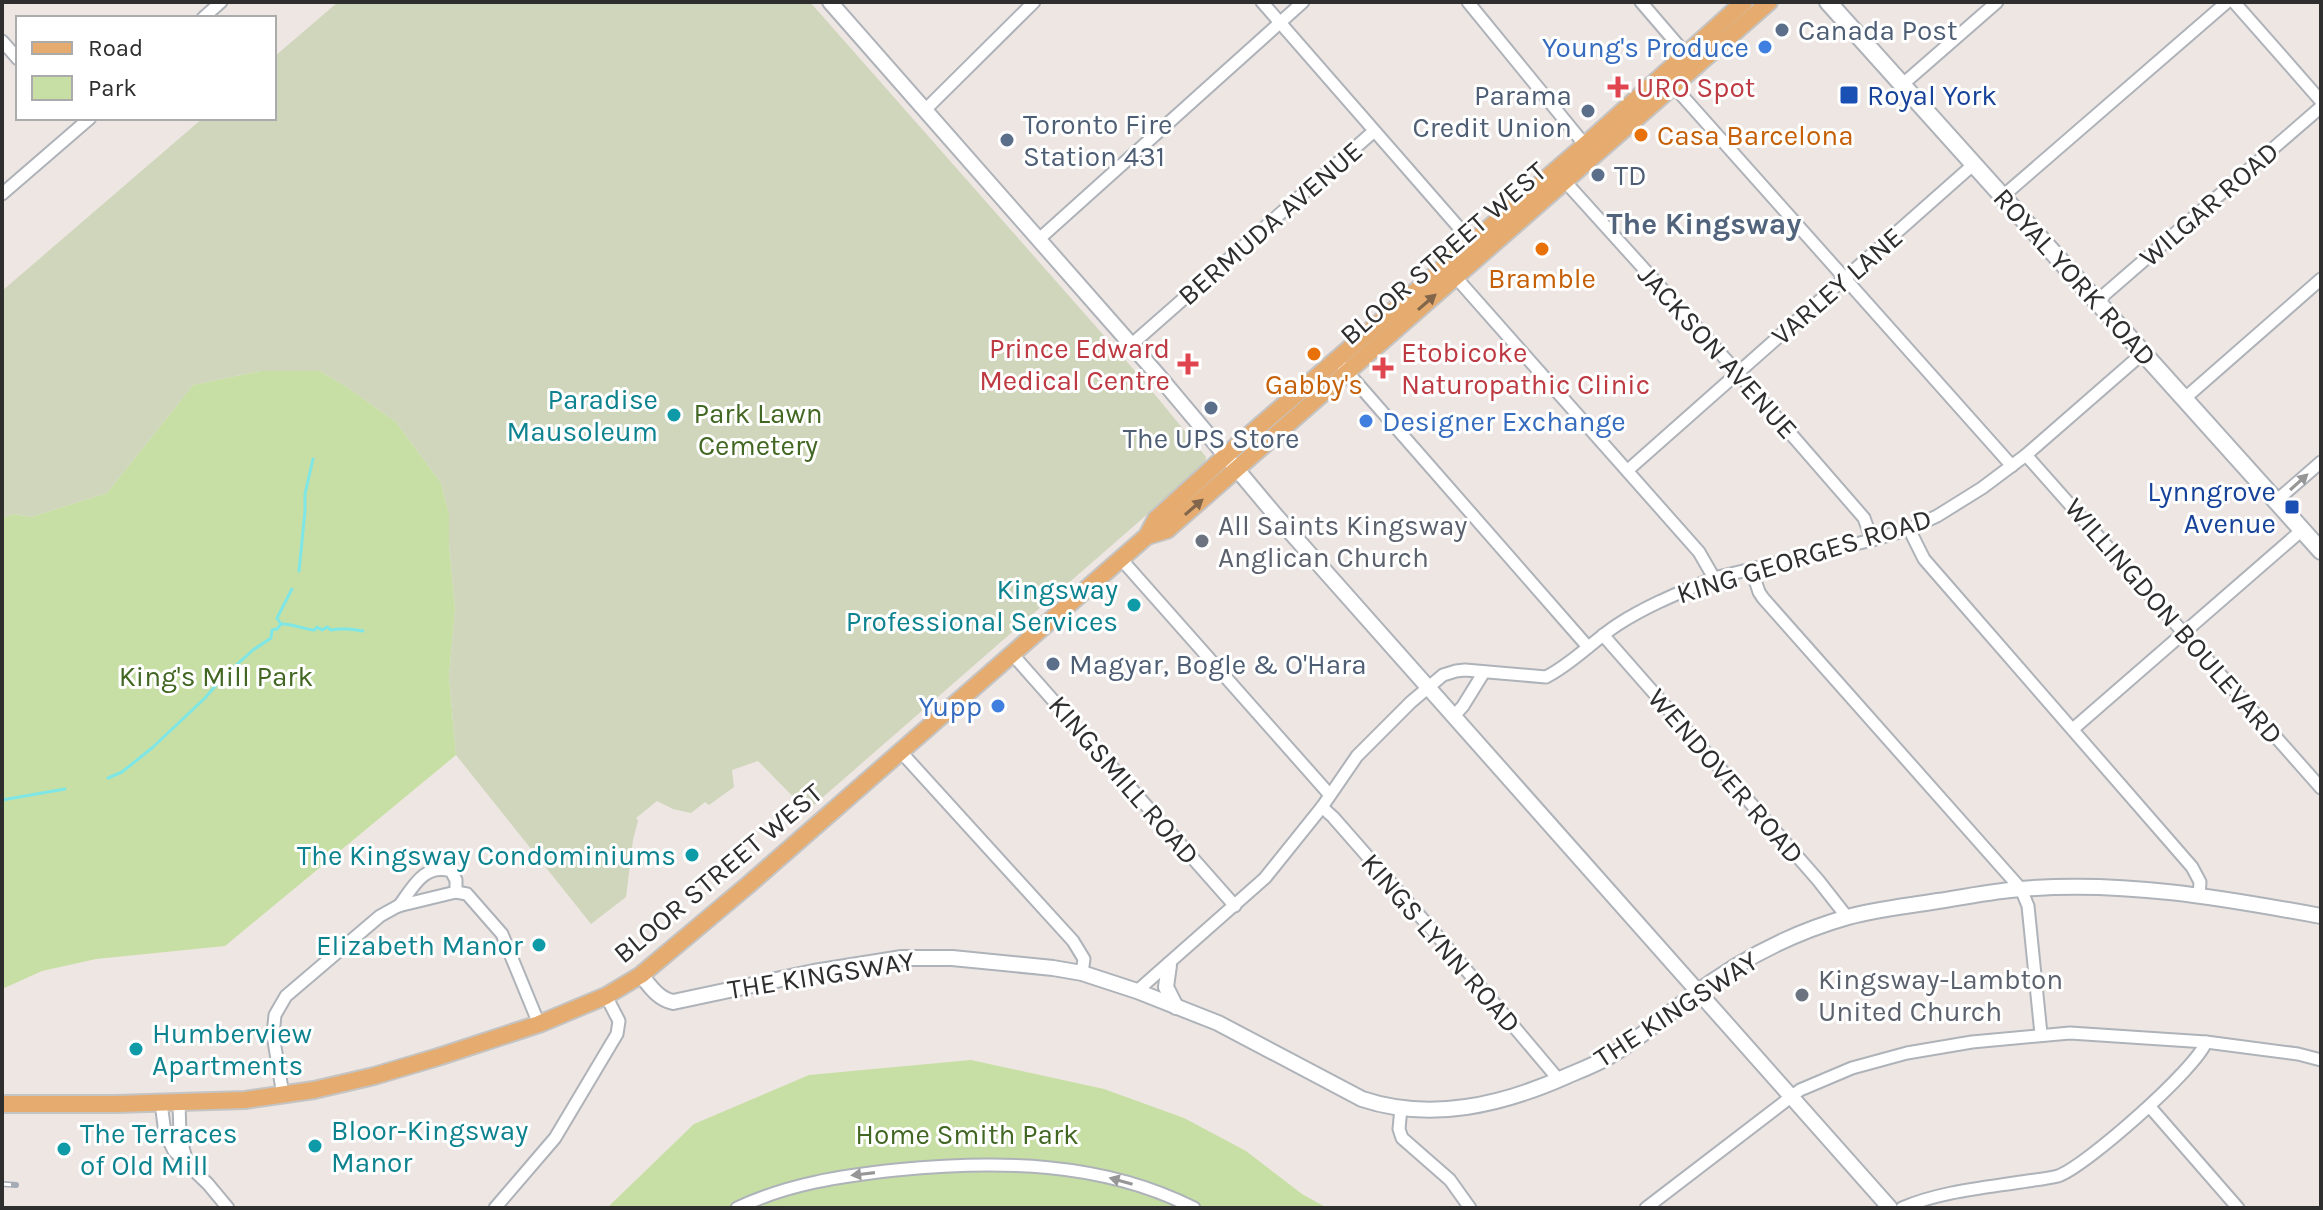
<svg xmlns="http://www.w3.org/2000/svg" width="2323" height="1210" viewBox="0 0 2323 1210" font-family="Karla,sans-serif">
<rect width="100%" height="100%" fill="#eee6e2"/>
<!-- green -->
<g fill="#c7dfa4">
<polygon points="260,371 320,371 347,387 396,422 441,483 449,514 449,543 455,609 449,677 456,755 225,946 96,959 42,971 2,989 2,518 14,514 31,517 107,493 193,385"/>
<polygon points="971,1060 1104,1089 1184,1118 1246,1151 1302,1194 1327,1208 607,1208 694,1124 809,1075"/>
</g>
<!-- cemetery -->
<polygon fill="#cfd6bb" points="338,2 810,2 1143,380 1206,457 1205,464 807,811 758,761 732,770 734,787 709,805 705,802 691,813 673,809 657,801 636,818 638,821 633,840 626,897 591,924 456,755 449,677 455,609 449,543 449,514 441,483 396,422 347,387 320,371 260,371 193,385 107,493 31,517 14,514 2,518 2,291 203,118 274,118 274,57"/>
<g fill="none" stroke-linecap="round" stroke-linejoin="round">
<!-- stream -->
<g stroke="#7fe6e6" stroke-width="3">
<polyline points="299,571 305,511 305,494 313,459"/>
<polyline points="281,624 277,618 292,589"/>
<path d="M108,778L122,772L152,748L205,698L224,676L253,650L271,638L272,630L277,629L281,624C293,623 303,630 315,630L317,627L322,630L327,627L331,630C339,628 354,629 363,631"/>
<polyline points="2,800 65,789"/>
</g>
<defs>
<g id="minor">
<polyline points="1262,2 1475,246"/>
<polyline points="1468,2 1589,150"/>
<polyline points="1641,2 1690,59"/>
<polyline points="2234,2 2321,101"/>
<polyline points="203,18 221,2"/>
<polyline points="2,41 18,59"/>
<polyline points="1670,82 2012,466"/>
<polyline points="1903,84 1997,2"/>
<polyline points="925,110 1034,2"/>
<polyline points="1561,177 1738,373 1864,518 1872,540"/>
<polyline points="2,194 90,118"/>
<polyline points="2003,196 2227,2"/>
<polyline points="1038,240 1303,2"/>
<polyline points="1452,273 1699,552 1714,578"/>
<polyline points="2097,301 2321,107"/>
<polyline points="1131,345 1373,132"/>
<polyline points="1343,367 1588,647"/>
<polyline points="2184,399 2321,279"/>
<polyline points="2026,455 2321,788"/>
<polyline points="1628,470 1974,164"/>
<polyline points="2276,501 2321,462"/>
<polyline points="1909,529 1924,559 2192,867 2200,882 2199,896"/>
<polyline points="1121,559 1330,795"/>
<polyline points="1751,568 1759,592 1763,598 2021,889 2028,906 2041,1034"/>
<polyline points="1603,635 1818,880 1847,917"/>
<polyline points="1013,655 1235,906"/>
<polyline points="1454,716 1463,706 1484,672"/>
<polyline points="2073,729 2302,530"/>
<polyline points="901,752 1073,941 1084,959 1082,973"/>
<polyline points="1322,807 1333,817 1440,939 1559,1080"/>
<path d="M399,906C413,887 424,863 451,871L456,880V892"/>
<path d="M1137,991L1265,878L1322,807L1357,756L1411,702L1443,675L1456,671L1465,670L1546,677C1572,664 1593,641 1617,625C1648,605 1681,592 1714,578L1872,540L1909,529L1937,516L1982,488L2026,455L2143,353"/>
<polyline points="283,1095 273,1035 275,1015 286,996 380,916 398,906 456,892 467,894 502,934 539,1024"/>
<polyline points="161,1103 165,1133 174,1151 208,1184 228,1208"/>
<polyline points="179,1103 180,1136 187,1163"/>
<polyline points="2150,1107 2238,1208"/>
<polyline points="1401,1108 1399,1129 1402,1138 1450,1180 1470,1208"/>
<polyline points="495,1208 555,1138 617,1034 619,1021 606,996"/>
<path d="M737,1208C788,1184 840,1176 896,1170C996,1160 1102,1161 1194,1208"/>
<polyline points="1646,1208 1800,1090 1852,1068 1907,1053 1972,1042 2070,1033 2206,1042 2298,1054 2321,1060"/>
<path d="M1902,1208C1939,1192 1982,1188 2021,1182C2033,1180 2046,1179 2058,1176C2085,1167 2197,1068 2206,1042"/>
</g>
<g id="tertiary">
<polyline points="830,2 1157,374 1277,517 1890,1208"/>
<polyline points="1169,965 1166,987 1176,1007"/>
<path d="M641,975C650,986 658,999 673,1002L814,972L902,958H952L1053,968L1082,973L1137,991L1218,1023L1362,1099C1431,1122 1502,1105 1567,1076C1581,1070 1597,1064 1610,1056C1638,1040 1662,1018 1688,999C1736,962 1791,933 1848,917C1877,909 1908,906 1938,901C1965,897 1993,891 2021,889C2122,880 2223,898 2321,916"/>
</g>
<polyline id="secondary" points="1828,2 2321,551"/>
<g id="primary">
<polyline points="1147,536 1167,530 1769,2"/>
<polyline points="2,1104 116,1104 245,1100 314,1090 374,1076 438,1057 539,1024 606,996 641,975 747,886 1147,536 1156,519 1241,442 1585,145 1744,2"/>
</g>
</defs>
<!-- minor casing -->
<use href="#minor" stroke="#aeb3b9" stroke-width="15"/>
<!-- tertiary casing -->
<use href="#tertiary" stroke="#aeb3b9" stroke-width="18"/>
<!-- secondary casing -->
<use href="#secondary" stroke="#aeb3b9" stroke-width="20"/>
<!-- primary casing -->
<use href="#primary" stroke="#c4c4c4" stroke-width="20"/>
<!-- minor -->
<use href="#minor" stroke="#fff" stroke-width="11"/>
<!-- tertiary -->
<use href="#tertiary" stroke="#fff" stroke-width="14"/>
<!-- secondary -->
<use href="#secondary" stroke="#fff" stroke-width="16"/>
<!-- primary -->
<use href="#primary" stroke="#e6ab6e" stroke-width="16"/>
<defs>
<polyline id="rail" points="2,1184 16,1185"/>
</defs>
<!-- rail casing -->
<use href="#rail" stroke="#a5acb6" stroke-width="6"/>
<!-- rail -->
<use href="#rail" stroke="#fff" stroke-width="3" stroke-dasharray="9" stroke-linecap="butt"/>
</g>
<!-- one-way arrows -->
<defs><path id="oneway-solid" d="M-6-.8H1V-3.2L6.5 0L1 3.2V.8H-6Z" transform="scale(2)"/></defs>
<g fill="#81664b">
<use href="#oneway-solid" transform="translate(1427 302) rotate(-41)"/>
<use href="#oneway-solid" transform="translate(1194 507) rotate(-41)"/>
</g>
<g fill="#969696">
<use href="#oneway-solid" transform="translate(2299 482) rotate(-42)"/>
<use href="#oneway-solid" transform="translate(863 1174) rotate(173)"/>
<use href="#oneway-solid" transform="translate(1121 1181) rotate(-164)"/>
</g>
<!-- markers -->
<g fill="#5c6f8a" stroke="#fff" stroke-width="3">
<circle cx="1782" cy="30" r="8"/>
<circle cx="1588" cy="111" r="8"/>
<circle cx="1007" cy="140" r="8"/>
<circle cx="1598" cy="175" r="8"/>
<circle cx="1211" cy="408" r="8"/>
<circle cx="1053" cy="664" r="8"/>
</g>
<g fill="#3f7fe0" stroke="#fff" stroke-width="3">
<circle cx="1765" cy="47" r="8"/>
<circle cx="1366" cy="421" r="8"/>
<circle cx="998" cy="706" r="8"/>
</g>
<g fill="#e0444e" stroke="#fff" stroke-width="3">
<path d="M1614 75h8v8h8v8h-8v8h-8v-8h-8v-8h8z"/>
<path d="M1184 352h8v8h8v8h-8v8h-8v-8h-8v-8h8z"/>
<path d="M1379 356h8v8h8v8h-8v8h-8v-8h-8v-8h8z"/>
</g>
<g fill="#1a4fb4" stroke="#fff" stroke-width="3">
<rect x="1839" y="85" width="20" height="20" rx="4"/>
<rect x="2284" y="499" width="16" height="16" rx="4"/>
</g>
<g fill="#e8710a" stroke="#fff" stroke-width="3">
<circle cx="1641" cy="135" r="8"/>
<circle cx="1542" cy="249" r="8"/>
<circle cx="1314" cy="354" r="8"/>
</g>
<g fill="#0f9aa8" stroke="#fff" stroke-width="3">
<circle cx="674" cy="415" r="8"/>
<circle cx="1134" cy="605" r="8"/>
<circle cx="692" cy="855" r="8"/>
<circle cx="539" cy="945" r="8"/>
<circle cx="136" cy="1049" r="8"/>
<circle cx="315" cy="1146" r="8"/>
<circle cx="64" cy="1149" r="8"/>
</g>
<g fill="#6b7280" stroke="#fff" stroke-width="3">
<circle cx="1202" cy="541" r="8"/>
<circle cx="1802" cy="995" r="8"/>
</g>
<g text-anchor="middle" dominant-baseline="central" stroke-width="6" stroke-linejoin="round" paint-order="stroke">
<!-- service labels -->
<g font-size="28" fill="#4e5e75" stroke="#fff" text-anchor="start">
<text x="1798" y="30">Canada Post</text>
<text x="1572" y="95" text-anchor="end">Parama<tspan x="1572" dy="32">Credit Union</tspan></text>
<text x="1023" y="124">Toronto Fire<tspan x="1023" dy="32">Station 431</tspan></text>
<text x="1614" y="175">TD</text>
<text x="1211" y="438" text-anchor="middle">The UPS Store</text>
<text x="1069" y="664">Magyar, Bogle &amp; O'Hara</text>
</g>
<!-- shop labels -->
<g font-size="28" fill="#366cbe" stroke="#fff" text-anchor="end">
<text x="1749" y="47">Young's Produce</text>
<text x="1382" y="421" text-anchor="start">Designer Exchange</text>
<text x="982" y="706">Yupp</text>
</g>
<!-- health labels -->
<g font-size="28" fill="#be3a42" stroke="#fff" text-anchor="start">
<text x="1636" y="87">URO Spot</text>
<text x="1170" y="348" text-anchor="end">Prince Edward<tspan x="1170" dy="32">Medical Centre</tspan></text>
<text x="1401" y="352">Etobicoke<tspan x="1401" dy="32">Naturopathic Clinic</tspan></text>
</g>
<!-- transit labels -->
<g font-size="28" fill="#164399" stroke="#fff" text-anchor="start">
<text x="1867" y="95">Royal York</text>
<text x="2276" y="491" text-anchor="end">Lynngrove<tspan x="2276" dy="32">Avenue</tspan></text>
</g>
<!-- food labels -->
<g font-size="28" fill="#c56008" stroke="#fff">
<text x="1657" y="135" text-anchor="start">Casa Barcelona</text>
<text x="1542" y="278">Bramble</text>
<text x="1314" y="384">Gabby's</text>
</g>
<!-- street labels -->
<g font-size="28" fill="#2e2e2e" stroke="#fff">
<text transform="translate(2209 204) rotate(-41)">WILGAR ROAD</text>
<text transform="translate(1270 223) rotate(-41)">BERMUDA AVENUE</text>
<text transform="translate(1443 253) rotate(-41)">BLOOR STREET WEST</text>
<text transform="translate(2075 277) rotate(48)">ROYAL YORK ROAD</text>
<text transform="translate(1837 286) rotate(-41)">VARLEY LANE</text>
<text transform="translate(1718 352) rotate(48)">JACKSON AVENUE</text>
<text transform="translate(1804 556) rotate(-17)">KING GEORGES ROAD</text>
<text transform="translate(2174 621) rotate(49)">WILLINGDON BOULEVARD</text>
<text transform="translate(1726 776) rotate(49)">WENDOVER ROAD</text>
<text transform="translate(1124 780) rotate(49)">KINGSMILL ROAD</text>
<text transform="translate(718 873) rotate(-40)">BLOOR STREET WEST</text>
<text transform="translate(1441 943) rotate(49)">KINGS LYNN ROAD</text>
<text transform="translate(821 975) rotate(-9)">THE KINGSWAY</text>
<text transform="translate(1676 1009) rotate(-33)">THE KINGSWAY</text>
</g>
<!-- culture labels -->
<g font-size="28" fill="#0d838f" stroke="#fff" text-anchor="end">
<text x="658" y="399">Paradise<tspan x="658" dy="32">Mausoleum</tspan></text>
<text x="1118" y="589">Kingsway<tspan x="1118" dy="32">Professional Services</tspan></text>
<text x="676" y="855">The Kingsway Condominiums</text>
<text x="523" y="945">Elizabeth Manor</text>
<text x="152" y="1033" text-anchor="start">Humberview<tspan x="152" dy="32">Apartments</tspan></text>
<text x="331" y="1130" text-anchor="start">Bloor-Kingsway<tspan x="331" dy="32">Manor</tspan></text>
<text x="80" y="1133" text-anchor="start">The Terraces<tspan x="80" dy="32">of Old Mill</tspan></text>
</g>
<!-- park labels -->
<g font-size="28" fill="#426722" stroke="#fff">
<text x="758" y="413">Park Lawn<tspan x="758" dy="32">Cemetery</tspan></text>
<text x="216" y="676">King's Mill Park</text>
<text x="967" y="1134">Home Smith Park</text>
</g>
<!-- worship labels -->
<g font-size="28" fill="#5b616d" stroke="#fff" text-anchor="start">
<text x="1218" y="525">All Saints Kingsway<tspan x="1218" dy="32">Anglican Church</tspan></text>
<text x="1818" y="979">Kingsway-Lambton<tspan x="1818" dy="32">United Church</tspan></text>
</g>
<!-- neighbourhood labels -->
<g font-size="30" font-weight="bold" fill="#51647c" stroke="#fff">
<text x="1704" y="224">The Kingsway</text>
</g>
</g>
<!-- border -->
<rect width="2323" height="1210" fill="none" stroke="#2e2e2e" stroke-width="8"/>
<!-- legend -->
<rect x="16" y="16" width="260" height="104" fill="#ffffff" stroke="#ababab" stroke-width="2"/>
<rect x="32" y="42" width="40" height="12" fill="#e6ab6e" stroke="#ababab" stroke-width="2"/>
<text x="88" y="56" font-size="24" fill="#2e2e2e">Road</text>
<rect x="32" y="76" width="40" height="24" fill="#c7dfa4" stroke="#ababab" stroke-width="2"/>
<text x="88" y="96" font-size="24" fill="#2e2e2e">Park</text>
</svg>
